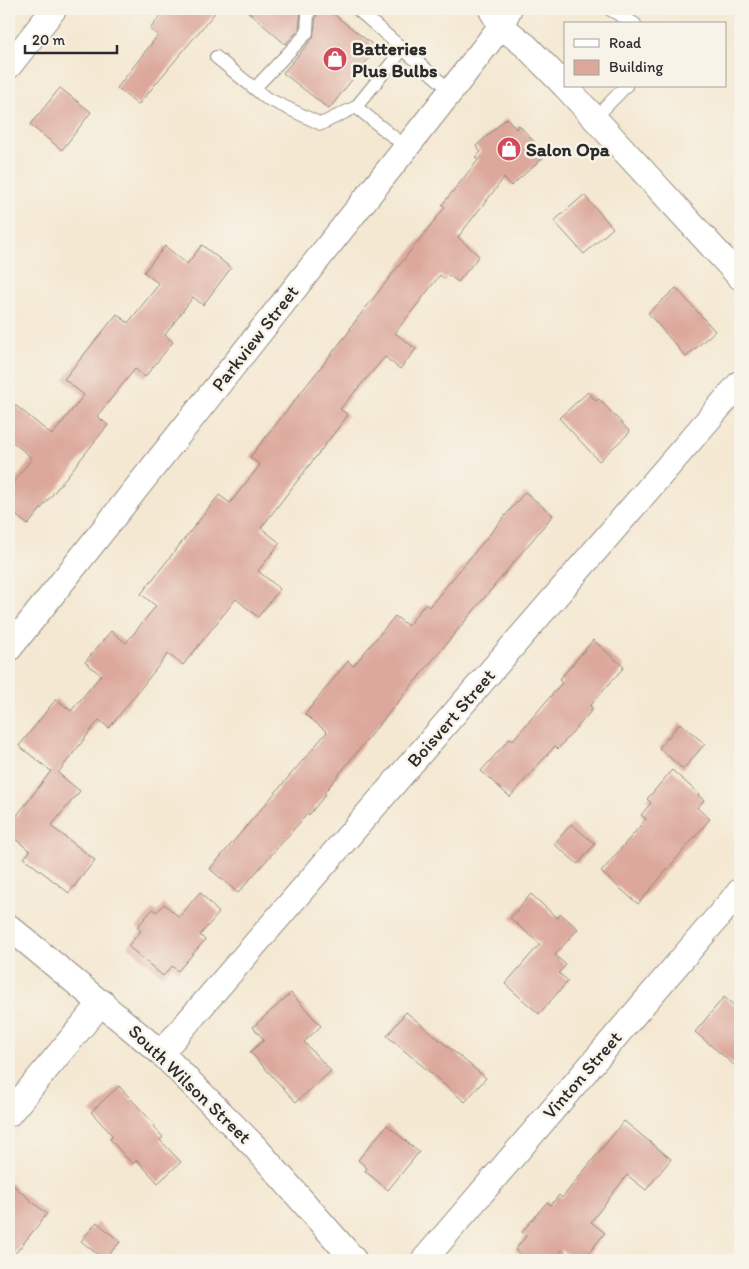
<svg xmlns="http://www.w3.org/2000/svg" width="749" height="1269" viewBox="0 0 749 1269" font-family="Itim,sans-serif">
<rect width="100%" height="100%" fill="#f7f3e8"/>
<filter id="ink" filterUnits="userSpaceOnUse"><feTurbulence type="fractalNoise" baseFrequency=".02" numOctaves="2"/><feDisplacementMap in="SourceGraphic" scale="10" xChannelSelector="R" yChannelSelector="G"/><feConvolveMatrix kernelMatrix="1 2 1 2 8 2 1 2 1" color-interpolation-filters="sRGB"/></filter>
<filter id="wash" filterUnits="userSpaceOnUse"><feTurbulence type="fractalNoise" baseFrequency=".0096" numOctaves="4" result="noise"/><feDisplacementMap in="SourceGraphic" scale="20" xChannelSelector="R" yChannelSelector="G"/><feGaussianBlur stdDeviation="1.12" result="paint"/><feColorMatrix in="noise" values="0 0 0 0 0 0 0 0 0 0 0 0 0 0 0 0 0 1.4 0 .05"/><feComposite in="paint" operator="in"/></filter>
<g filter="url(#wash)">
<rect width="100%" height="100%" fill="#f4e8d2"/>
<g id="blocks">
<!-- building -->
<g fill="#dca89b">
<polygon points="166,9 218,9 138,105 117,88 158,35 150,29"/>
<polygon points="245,9 301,9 299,30 285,44"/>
<polygon points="320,9 327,9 377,48 329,109 283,73 313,38 316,17"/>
<polygon points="60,88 91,112 62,150 30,125"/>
<polygon points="507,118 516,129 519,125 546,155 511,186 504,178 458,237 479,256 458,282 449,275 445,279 440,275 395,333 416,349 400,369 385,357 340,409 348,415 261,528 280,543 258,571 280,589 258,617 236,599 183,665 168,654 109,728 99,720 58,773 80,791 51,826 95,860 69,893 24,858 30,851 9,834 9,826 51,771 19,746 56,699 71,711 101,675 85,662 111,631 126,643 156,606 141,594 219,495 230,503 260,465 250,457 351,329 350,328 445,207 442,205 478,160 475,157 481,152 476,146"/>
<polygon points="584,195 613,228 584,254 554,221"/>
<polygon points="202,245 231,268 203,305 193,297 165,335 173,342 145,377 135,369 97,416 108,425 28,525 9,510 9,488 32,458 9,439 9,400 52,435 84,395 64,379 117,314 128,323 159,284 144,272 165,246 187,264"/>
<polygon points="676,288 715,331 686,357 648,313"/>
<polygon points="588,392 596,401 599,399 630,432 599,461 559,418"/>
<polygon points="525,492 553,515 378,726 324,793 326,794 309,815 308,813 238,893 210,869 327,732 305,714 348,661 353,666 395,616 408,626 425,604 429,607"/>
<polygon points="593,640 624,667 590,706 593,709 558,749 555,746 510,797 481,771 510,738 513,740 562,683 559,680"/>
<polygon points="680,723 705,744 683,769 659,748"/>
<polygon points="672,770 699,794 698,795 704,800 697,808 710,819 638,904 601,872 646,819 641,815 651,803 647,799"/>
<polygon points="571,824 595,844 578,864 554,844"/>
<polygon points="200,892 219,913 200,935 205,940 178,971 172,966 163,976 128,946 141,931 137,927 153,909 157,912 164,904 179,917"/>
<polygon points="531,894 557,918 561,914 578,929 555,955 566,965 559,973 568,981 539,1014 505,984 540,944 510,918"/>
<polygon points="291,993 321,1026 304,1042 331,1071 296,1102 250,1052 264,1040 253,1027"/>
<polygon points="724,997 740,1010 740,1070 695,1032"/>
<polygon points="406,1012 486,1078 465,1102 387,1036"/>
<polygon points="119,1086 155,1125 153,1126 163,1137 160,1140 181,1162 158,1183 137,1160 133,1164 123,1154 110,1139 113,1136 91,1112"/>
<polygon points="624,1121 671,1159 646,1190 627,1175 591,1222 605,1233 583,1260 575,1260 562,1250 554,1260 527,1260 515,1250 526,1236 522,1232 547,1202 551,1205 559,1195 562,1198"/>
<polygon points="387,1125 419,1152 388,1190 365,1171 367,1168 358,1160"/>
<polygon points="9,1182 47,1214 10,1260 9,1260"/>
<polygon points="97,1222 120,1242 104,1260 81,1241"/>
</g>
</g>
</g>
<g filter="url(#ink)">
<use href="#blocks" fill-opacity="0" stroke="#908a7e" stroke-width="1"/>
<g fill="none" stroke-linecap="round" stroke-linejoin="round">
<defs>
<g id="service">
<polyline points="357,9 451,91"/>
<polyline points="609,9 635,24"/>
<polyline points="403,49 356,107 406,147"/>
<polyline points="216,57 266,98 321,124 356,107"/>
<polyline points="255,88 307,33 308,13 312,9"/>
<polyline points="595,118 626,86"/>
</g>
<g id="minor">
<polyline points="492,11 501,26 526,46 565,86"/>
<polyline points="9,66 54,9"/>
<polyline points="565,86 740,277"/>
<polyline points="9,649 451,91 501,26 509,9"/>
<polyline points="9,927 161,1053 255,1147 354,1260"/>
<polyline points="161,1053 740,383"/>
<polyline points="9,1114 102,1002"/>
<polyline points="424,1260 740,891"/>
</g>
</defs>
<!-- service casing -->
<use href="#service" stroke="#908a7e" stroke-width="14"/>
<!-- minor casing -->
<use href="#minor" stroke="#908a7e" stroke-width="27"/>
<!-- service -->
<use href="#service" stroke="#fff" stroke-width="12"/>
<!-- minor -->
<use href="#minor" stroke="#fff" stroke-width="25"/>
</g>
</g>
<!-- icons -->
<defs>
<symbol id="shop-disc" viewBox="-11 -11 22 22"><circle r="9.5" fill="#d1495b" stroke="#f7f3e8"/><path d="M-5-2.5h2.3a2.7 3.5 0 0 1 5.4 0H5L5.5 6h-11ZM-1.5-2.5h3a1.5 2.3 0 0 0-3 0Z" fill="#fff"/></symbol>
</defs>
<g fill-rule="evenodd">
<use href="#shop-disc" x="321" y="45" width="28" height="28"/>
<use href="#shop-disc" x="495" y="135" width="28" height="28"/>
</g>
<g text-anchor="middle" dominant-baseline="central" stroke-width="5" stroke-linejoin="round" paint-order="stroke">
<!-- poi labels -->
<g font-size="19" font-weight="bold" fill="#2b2b2b" stroke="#f7f3e8" text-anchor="start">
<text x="352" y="48">Batteries<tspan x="352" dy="22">Plus Bulbs</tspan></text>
<text x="526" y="149">Salon Opa</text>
</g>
<!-- street labels -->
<g font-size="19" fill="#2b2b2b" stroke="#f7f3e8">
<text transform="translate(255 338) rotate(-52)">Parkview Street</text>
<text transform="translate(451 718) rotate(-49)">Boisvert Street</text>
<text transform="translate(582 1075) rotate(-49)">Vinton Street</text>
<text transform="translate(190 1084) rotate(44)">South Wilson Street</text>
</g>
</g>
<!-- margin -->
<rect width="749" height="1269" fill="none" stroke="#f7f3e8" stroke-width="30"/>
<!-- legend -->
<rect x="564" y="22" width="162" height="65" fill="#f7f3e8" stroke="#a5a39c"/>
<rect x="574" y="39" width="25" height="8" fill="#ffffff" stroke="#a5a39c"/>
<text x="609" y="48" font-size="15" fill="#2b2b2b">Road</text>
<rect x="574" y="60" width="25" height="15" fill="#dca89b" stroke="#a5a39c"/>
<text x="609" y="72" font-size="15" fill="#2b2b2b">Building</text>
<!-- scale -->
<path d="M25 45v8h92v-8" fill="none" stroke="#2b2b2b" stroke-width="2.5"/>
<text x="32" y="45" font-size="15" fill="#2b2b2b" stroke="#f7f3e8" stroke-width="4" paint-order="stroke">20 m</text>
</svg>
